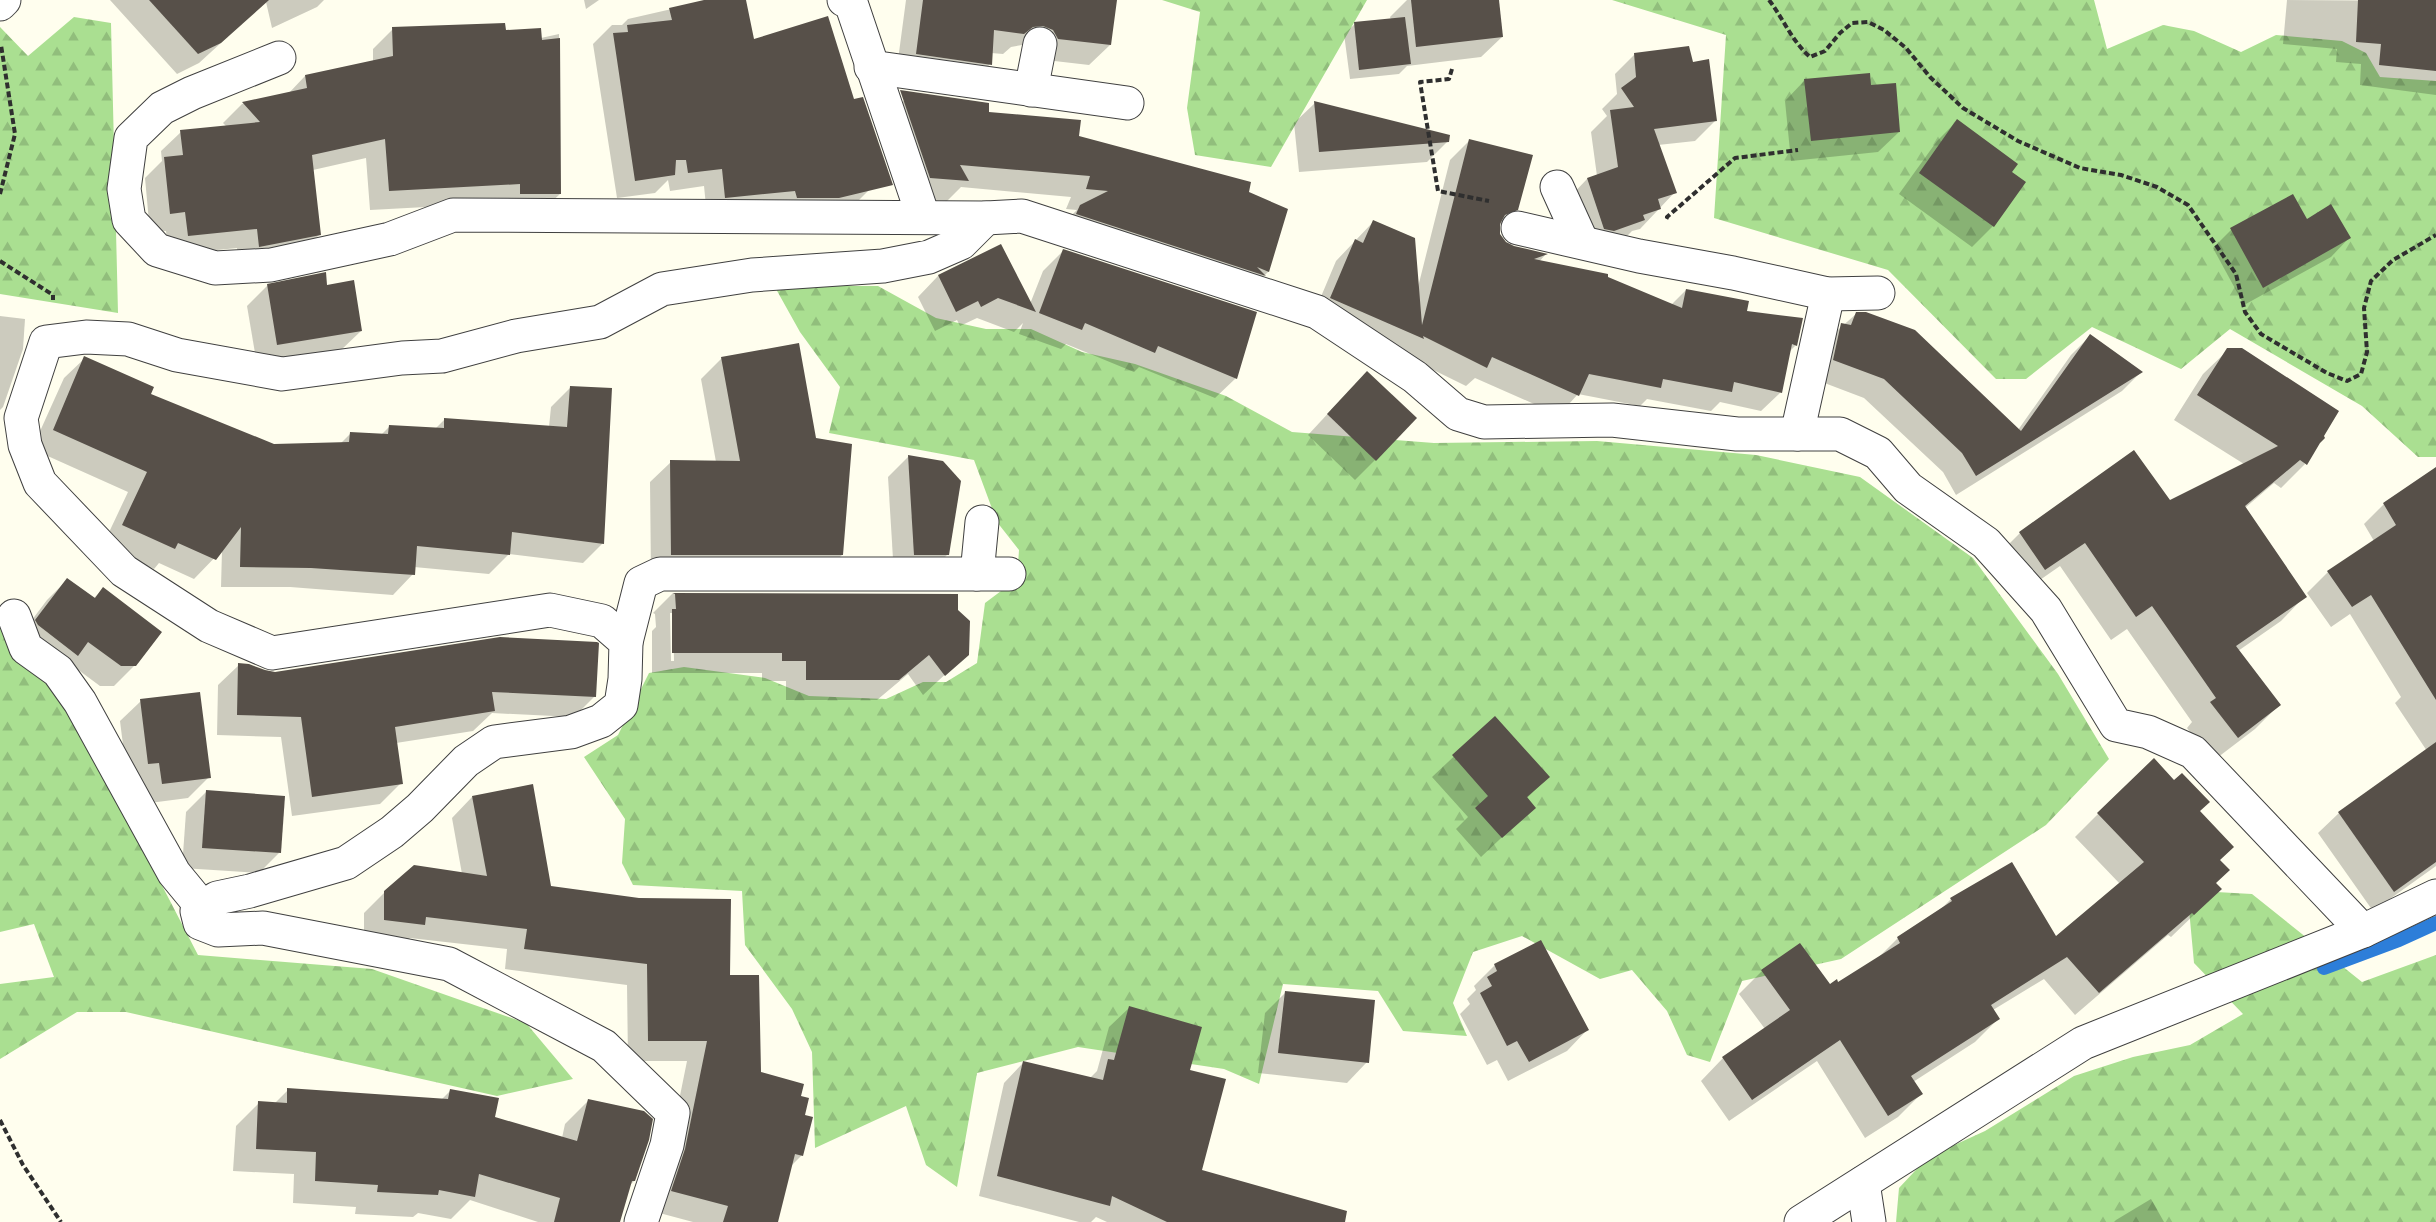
<svg xmlns="http://www.w3.org/2000/svg" width="2436" height="1222" viewBox="0 0 2436 1222" font-family="'Source Serif 4',serif">
<defs>
<pattern id="forest-firs" width="22" height="20" patternUnits="userSpaceOnUse" patternTransform="scale(1.5)"><rect width="22" height="20" fill="#aadf91"/><path d="M5 1l3.5 6h-7zM16 11l3.5 6h-7z" fill="#91be7c"/></pattern>
</defs>
<rect width="100%" height="100%" fill="#fffeee"/>
<!-- forest -->
<g fill="url(#forest-firs)">
<polygon points="1162,0 1367,0 1271,167 1195,155 1187,108 1200,12"/>
<polygon points="1612,0 2094,0 2107,49 2163,25 2194,31 2241,52 2276,35 2342,41 2366,53 2380,77 2436,81 2436,457 2418,457 2362,406 2230,329 2181,369 2092,327 2026,379 1996,379 1888,270 1714,218 1726,35"/>
<polygon points="74,17 111,23 118,313 0,294 0,27 28,56"/>
<polygon points="823,286 878,286 936,318 986,329 1031,329 1082,352 1135,364 1226,396 1292,432 1434,443 1597,441 1756,455 1860,477 1973,558 2058,674 2109,759 2046,825 1841,959 1742,981 1710,1062 1687,1055 1667,1011 1632,970 1600,979 1522,936 1473,952 1453,1003 1467,1036 1403,1031 1378,991 1283,984 1259,1084 1224,1069 1078,1047 977,1073 957,1187 926,1165 906,1106 815,1148 812,1052 792,1009 745,945 742,891 633,885 622,863 625,819 584,757 618,735 649,673 684,667 765,678 809,696 886,699 923,682 946,682 977,663 985,603 1017,579 1019,550 997,522 974,460 829,433 840,387 800,332 776,289"/>
<polygon points="0,621 67,702 198,955 372,969 526,1023 573,1079 497,1096 126,1012 77,1012 0,1059 0,984 54,977 34,924 0,932"/>
<polygon points="2216,892 2252,894 2362,982 2436,955 2436,1222 1896,1222 1899,1188 1928,1157 1985,1131 2074,1076 2133,1057 2190,1045 2243,1014 2194,963 2189,909"/>
</g>
<!-- shadow -->
<g fill="#0003" fill-rule="evenodd">
<polygon points="110,0 324,0 317,7 272,28 266,2 199,63 177,74"/>
<polygon points="584,0 599,0 586,9"/>
<polygon points="711,0 744,0 753,40 869,190 851,208 707,216 704,186 670,191 668,180 655,193 617,198 593,44 612,25 622,25 628,19"/>
<polygon points="906,0 1115,0 1110,45 1089,65 1037,59 1032,51 1022,45 1011,47 1003,54 991,53 990,64 970,85 896,75"/>
<polygon points="1407,0 1498,0 1502,37 1481,57 1407,66 1399,74 1350,79 1344,34 1355,24 1391,20 1390,17"/>
<polygon points="2287,0 2436,1 2436,95 2360,85 2361,64 2336,62 2337,49 2283,44"/>
<polygon points="393,29 505,46 559,34 560,194 540,213 501,203 370,210 366,158 313,170 320,234 300,254 239,266 237,248 168,255 166,231 150,233 145,178 162,161 161,151 181,132 227,127 223,123 242,104 288,94 305,76 373,62 373,49"/>
<polygon points="1635,54 1691,64 1715,121 1695,141 1658,145 1675,192 1640,229 1632,231 1623,240 1594,250 1568,199 1587,179 1597,176 1591,132 1607,116 1602,109 1617,94 1615,74"/>
<polygon points="1805,80 1870,87 1899,132 1878,152 1791,161 1785,101"/>
<polygon points="911,93 1078,137 1286,210 1268,272 1244,295 1059,227 1077,210 1066,209 1071,197 961,187 947,201 910,198 891,114"/>
<polygon points="1315,103 1448,141 1427,162 1299,172 1294,123"/>
<polygon points="1957,121 2010,172 2024,182 1993,226 1972,247 1899,194 1937,141"/>
<polygon points="1469,141 1517,209 1498,227 1499,234 1505,243 1513,248 1545,255 1539,262 1607,278 1671,305 1686,290 1745,312 1796,345 1789,352 1781,392 1761,411 1720,402 1711,411 1647,399 1640,406 1578,394 1559,415 1475,378 1466,386 1405,356 1312,318 1336,261 1374,221 1418,287 1450,160"/>
<polygon points="2231,230 2349,238 2331,257 2244,305 2213,248"/>
<polygon points="1000,246 1030,304 1043,271 1063,251 1236,378 1215,398 1139,367 1134,372 1066,344 1061,349 1019,334 1023,323 1014,332 977,318 960,326 957,320 935,331 918,297 938,276"/>
<polygon points="268,285 326,286 361,331 340,351 257,365 247,306"/>
<polygon points="1856,314 2018,430 2071,355 2090,336 2141,372 2122,391 1956,495 1943,472 1864,398 1814,379 1822,344"/>
<polygon points="0,316 25,319 23,349 3,407 0,410"/>
<polygon points="2228,350 2305,464 2281,488 2274,483 2245,508 2305,596 2281,621 2238,651 2279,705 2255,729 2213,761 2187,728 2192,722 2127,629 2111,640 2060,566 2021,593 1996,557 2020,533 2169,502 2244,464 2174,420 2203,374"/>
<polygon points="85,358 149,394 274,445 340,444 351,433 381,435 389,427 435,429 445,419 549,427 551,407 571,387 603,543 583,563 509,554 489,574 414,567 413,574 393,595 290,587 221,587 222,550 194,579 159,563 154,569 103,545 128,492 32,449 64,378"/>
<polygon points="722,358 815,439 842,555 821,575 651,575 650,482 671,462 716,462 701,379"/>
<polygon points="1347,393 1375,460 1355,480 1308,435"/>
<polygon points="909,456 947,555 927,575 894,575 888,477"/>
<polygon points="2436,480 2436,866 2373,911 2318,833 2339,813 2427,751 2395,703 2401,697 2350,614 2331,627 2307,593 2328,572 2374,541 2364,524 2384,504"/>
<polygon points="67,580 93,599 103,589 135,665 114,686 100,686 69,663 16,641 47,600"/>
<path d="M672,594L957,595V610L967,654L923,695L908,674L877,700H786V681H762V673H652V631L656,627L655,614L653,613ZM670,613H673L674,661H671Z"/>
<polygon points="239,665 275,673 595,696 574,717 492,713 473,731 396,743 401,783 380,804 292,816 281,737 217,735 218,685"/>
<polygon points="141,701 209,777 188,798 142,804 128,784 120,721"/>
<polygon points="1495,718 1548,777 1526,799 1534,807 1481,857 1456,829 1468,817 1432,777"/>
<polygon points="207,791 279,853 259,873 182,868 186,812"/>
<polygon points="472,797 550,888 729,977 759,1073 800,1097 803,1116 802,1155 790,1167 777,1222 693,1222 652,1211 665,1170 687,1061 628,1061 627,985 505,969 507,949 410,938 403,945 364,940 364,913 385,892 462,874 452,818"/>
<polygon points="2198,811 2218,860 2214,883 2197,912 2171,937 2168,935 2075,1015 2044,979 1993,1010 1998,1019 1975,1042 1913,1082 1921,1094 1898,1117 1865,1138 1817,1061 1729,1121 1701,1081 1723,1058 1765,1029 1739,994 1762,971 1829,986 1838,984 1875,961 1898,938 1939,911 1951,899 2056,938 2120,884 2075,837 2098,814"/>
<polygon points="1495,965 1587,1030 1567,1051 1508,1081 1497,1060 1487,1065 1460,1014 1470,1004 1467,999 1476,990 1474,986"/>
<polygon points="1285,993 1367,1062 1347,1083 1258,1073 1265,1013"/>
<polygon points="1129,1008 1188,1071 1200,1171 1329,1222 1107,1222 1096,1217 1091,1222 1079,1222 979,1196 1004,1083 1023,1063 1090,1078 1097,1071 1109,1027"/>
<polygon points="288,1090 441,1100 450,1091 494,1118 562,1138 565,1124 588,1101 634,1181 629,1186 618,1222 538,1222 470,1200 451,1219 418,1213 413,1217 355,1214 356,1207 293,1203 294,1174 233,1171 236,1126 259,1103 274,1104"/>
<polygon points="2151,1199 2164,1222 2114,1222 2116,1220"/>
</g>
<g fill="none" stroke-linecap="round" stroke-linejoin="round">
<!-- stream -->
<polyline stroke="#2d7ed9" stroke-width="14" points="2324,968 2399,940 2436,923"/>
</g>
<!-- building -->
<g fill="#575049">
<polygon points="149,0 269,0 221,43 198,54"/>
<polygon points="704,0 746,0 754,39 828,16 854,99 863,97 893,185 839,198 797,198 795,191 725,198 722,169 688,173 686,160 676,160 675,175 635,181 613,33 628,32 627,25 672,20 669,8"/>
<polygon points="923,0 1117,0 1111,45 1058,39 1053,30 1043,26 1033,27 1024,34 994,30 992,65 916,54"/>
<polygon points="1411,0 1499,0 1503,37 1416,47"/>
<polygon points="2358,0 2436,0 2436,71 2379,65 2381,44 2356,42"/>
<polygon points="1405,17 1411,64 1359,70 1354,22"/>
<polygon points="505,23 506,30 541,28 542,40 560,38 561,194 520,194 520,184 389,191 385,139 312,155 321,235 259,247 257,229 188,236 185,212 170,214 164,157 183,155 180,130 260,122 242,102 307,88 305,75 393,56 392,27"/>
<polygon points="1689,46 1693,62 1709,59 1717,121 1654,129 1677,193 1658,199 1661,209 1643,215 1645,220 1614,231 1604,229 1587,178 1618,167 1610,110 1634,107 1621,88 1636,77 1634,53"/>
<polygon points="1870,73 1871,85 1896,83 1900,132 1811,141 1804,79"/>
<polygon points="900,90 989,103 989,112 1081,120 1079,136 1251,182 1249,192 1288,209 1269,272 1257,267 1266,276 1076,214 1080,205 1108,191 1086,189 1090,176 960,165 969,181 930,178"/>
<polygon points="1314,101 1450,135 1449,142 1319,152"/>
<polygon points="1957,119 2018,164 2012,172 2026,182 1994,227 1919,173"/>
<polygon points="1469,139 1533,155 1518,210 1505,215 1500,224 1500,234 1506,242 1514,246 1548,254 1534,259 1608,274 1608,277 1682,308 1686,289 1749,301 1747,311 1803,318 1797,346 1792,344 1782,393 1734,382 1732,392 1663,379 1661,388 1589,374 1579,396 1492,357 1487,368 1423,336 1424,339 1330,298 1355,239 1363,243 1373,220 1415,238 1422,325"/>
<polygon points="2293,194 2307,219 2331,204 2351,238 2263,288 2230,228"/>
<polygon points="1001,244 1036,312 998,298 981,307 978,301 956,312 938,275"/>
<polygon points="1063,249 1257,312 1237,379 1158,346 1155,353 1085,323 1082,330 1039,313"/>
<polygon points="326,272 327,285 354,280 362,331 277,345 267,284"/>
<polygon points="1856,312 1866,312 1915,330 2021,431 2090,334 2143,372 1976,476 1962,453 1884,379 1833,360 1841,323 1851,325"/>
<polygon points="799,343 816,438 852,444 843,555 671,555 670,460 740,461 721,357"/>
<polygon points="2227,348 2242,348 2339,411 2324,436 2325,438 2320,443 2307,465 2300,460 2245,506 2307,597 2236,646 2281,705 2238,738 2210,702 2216,698 2152,606 2136,617 2085,543 2045,570 2019,532 2134,450 2170,500 2278,446 2197,395"/>
<polygon points="84,356 154,387 151,394 274,444 349,442 350,432 388,434 389,425 444,428 444,418 567,427 570,386 612,388 604,544 512,532 510,555 417,546 415,575 311,568 240,567 241,527 216,560 178,543 175,549 122,525 147,472 53,430"/>
<polygon points="1367,371 1417,418 1376,461 1327,414"/>
<polygon points="908,455 943,461 961,481 949,555 914,555"/>
<polygon points="2436,467 2436,700 2371,595 2352,607 2327,571 2396,525 2383,503"/>
<polygon points="67,578 95,598 103,587 162,632 136,666 121,666 88,642 78,656 38,625 35,620"/>
<polygon points="672,593 958,594 958,610 970,621 969,655 945,676 929,655 899,680 806,680 806,661 782,661 782,653 672,653 672,609 676,609 675,594"/>
<polygon points="500,637 597,642 599,643 596,697 492,692 495,711 395,727 403,784 312,797 301,717 237,715 238,663 249,664 265,670 275,672"/>
<polygon points="200,692 211,778 162,784 159,763 148,764 140,699"/>
<polygon points="1495,716 1550,777 1527,797 1536,808 1502,838 1475,808 1488,796 1452,755"/>
<polygon points="2436,742 2436,862 2394,892 2338,812"/>
<polygon points="2154,758 2174,780 2182,773 2210,802 2200,811 2234,847 2220,860 2230,870 2216,883 2222,889 2194,915 2192,913 2099,993 2067,957 1991,1005 2000,1019 1911,1076 1923,1094 1888,1116 1840,1040 1752,1100 1722,1057 1790,1010 1761,970 1800,943 1830,984 1837,979 1838,982 1900,943 1897,937 1952,901 1950,898 2012,862 2056,936 2144,862 2097,813"/>
<polygon points="533,784 551,886 639,898 731,899 730,975 759,975 761,1072 804,1084 801,1096 809,1098 805,1115 813,1117 803,1156 795,1154 778,1222 723,1222 728,1206 671,1191 685,1149 707,1041 648,1041 647,964 524,949 527,929 426,917 425,925 384,920 384,891 414,865 487,876 472,796"/>
<polygon points="206,790 285,796 281,853 202,848"/>
<polygon points="1541,940 1589,1030 1529,1062 1517,1041 1507,1046 1480,993 1492,986 1487,977 1497,971 1494,964"/>
<polygon points="1285,991 1375,1000 1369,1063 1278,1053"/>
<polygon points="1129,1006 1202,1027 1190,1070 1226,1079 1202,1170 1347,1211 1345,1222 1167,1222 1112,1196 1110,1206 997,1176 1023,1061 1103,1080 1108,1059 1114,1060"/>
<polygon points="287,1088 448,1099 450,1089 499,1098 495,1117 577,1141 588,1099 644,1111 653,1119 649,1140 635,1181 632,1181 620,1222 554,1222 560,1198 479,1174 475,1197 439,1190 438,1195 377,1192 378,1185 315,1181 316,1152 256,1149 258,1101 287,1103"/>
</g>
<g fill="none" stroke-linecap="round" stroke-linejoin="round">
<defs>
<g id="minor">
<polyline points="844,0 851,3 923,216"/>
<polyline points="0,4 4,0"/>
<polyline points="279,58 192,93 162,108 131,138 124,189 129,220 157,250 215,268 271,265 390,239 453,215 986,218 1022,216 1317,312 1415,377 1458,414 1484,422 1612,420 1737,434 1840,434 1878,453 1908,488 1986,543 2046,610 2116,725 2148,732 2193,752 2363,931"/>
<polyline points="871,67 1127,103"/>
<polyline points="1031,90 1040,44"/>
<polyline points="1557,187 1582,242"/>
<polyline points="1518,228 1639,256 1733,273 1828,294 1878,293"/>
<polyline points="1797,434 1828,294"/>
<polyline points="977,574 982,522"/>
<polyline points="14,616 26,648 58,671 80,702 174,873 202,907"/>
<polyline points="626,642 641,583 660,574 1009,574"/>
<polyline points="1863,1183 1869,1222"/>
<polyline points="641,1222 667,1145 673,1113 604,1046 449,964 263,928 218,930 200,923 197,911 217,898 250,891 346,863 392,832 420,808 466,761 494,742 571,732 601,721 621,705 625,679 626,642 602,621 550,610 272,653 209,626 124,571 40,483 25,445 21,418 46,342 86,337 128,339 177,355 282,374 402,358 442,356 516,336 600,322 662,289 752,275 883,266 929,257 961,243 986,218"/>
<polyline points="1801,1222 2083,1043 2363,931 2436,896"/>
</g>
</defs>
<!-- minor casing -->
<use href="#minor" stroke="#404040" stroke-width="35"/>
<!-- path -->
<g stroke="#2f2f2f" stroke-width="4" stroke-dasharray="6 3" stroke-linecap="butt">
<path d="M1769,0C1784,20 1792,41 1810,57L1825,51L1840,33L1852,23L1868,22L1884,30L1906,48L1930,77L1963,108L2018,141L2080,168L2121,175L2157,187L2188,205L2236,274L2245,312L2261,334L2327,373L2347,381L2361,374L2367,352L2364,308L2371,281L2393,260L2436,235"/>
<polyline points="1452,69 1449,79 1420,82 1438,191 1489,201"/>
<polyline points="0,194 15,134 1,45"/>
<polyline points="1669,218 1667,217 1735,158 1798,150"/>
<polyline points="0,261 53,295 53,300"/>
<polyline points="0,1120 23,1165 61,1222"/>
</g>
<!-- minor -->
<use href="#minor" stroke="#fff" stroke-width="33"/>
</g>
</svg>
